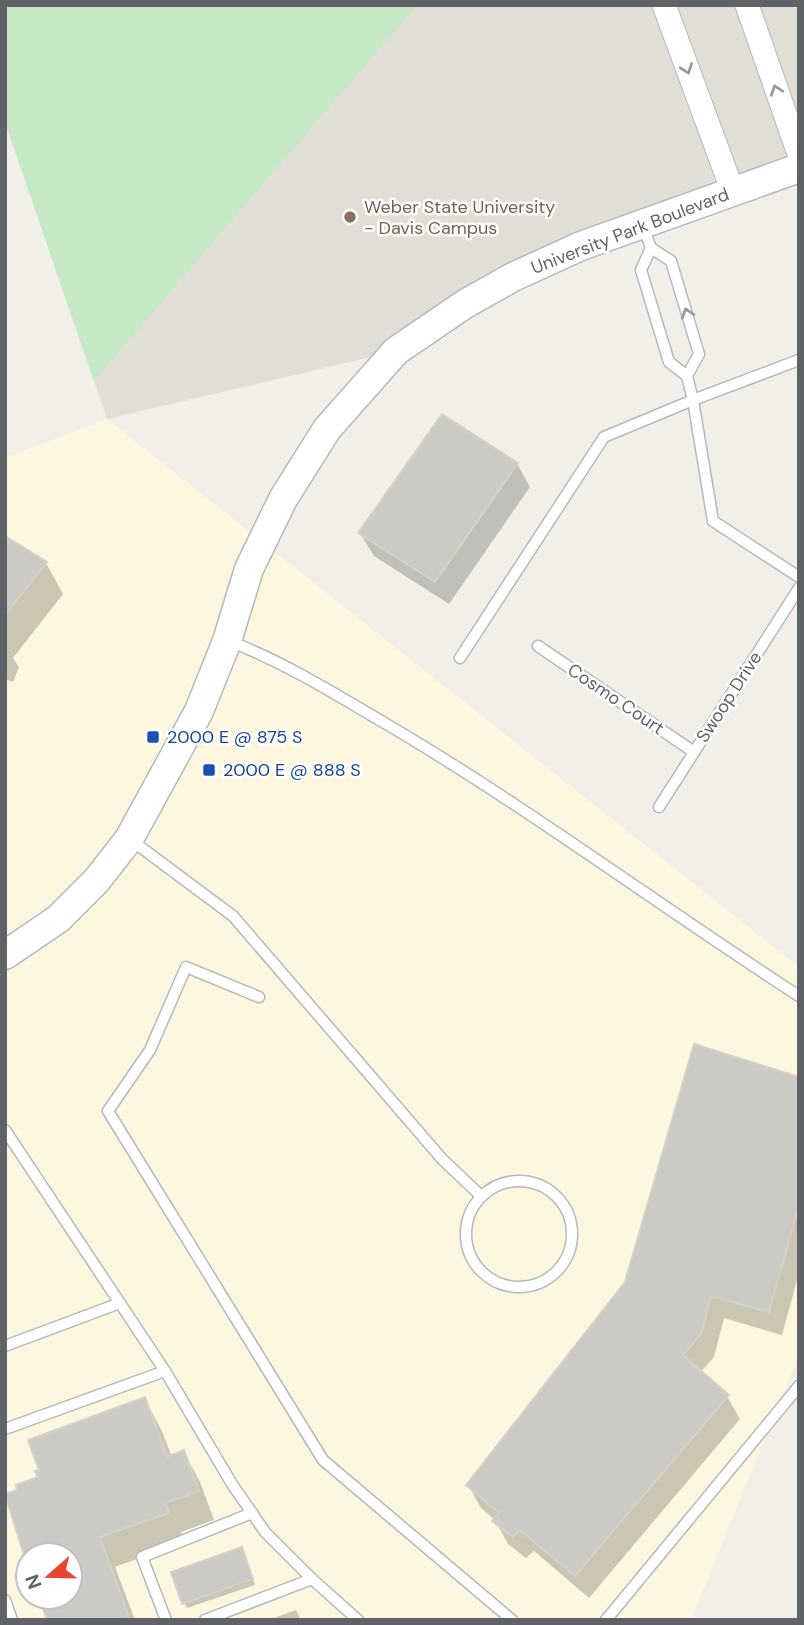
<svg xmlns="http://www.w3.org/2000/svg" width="804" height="1625" viewBox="0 0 804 1625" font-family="'DM Sans',sans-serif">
<rect width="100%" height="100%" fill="#f1efe8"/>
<!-- commercial -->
<path fill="#fef7e0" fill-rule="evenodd" d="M107,419L799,967V1355L691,1620H5V458ZM28,1555H70V1597H28Z"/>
<!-- education -->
<polygon fill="#e1ded6" points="5,5 799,5 799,168 581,246 396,351 107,419 5,122"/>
<!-- green -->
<polygon fill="#c5e8c5" points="5,5 417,5 94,381 5,122"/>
<!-- shadow -->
<g fill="#0003">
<polygon points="517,464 530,487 449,604 374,556 360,533"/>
<polygon points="5,538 46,563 63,594 13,658 19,667 13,682 5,679"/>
<polygon points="799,1078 799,1273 782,1335 724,1318 714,1357 700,1373 727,1396 740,1419 589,1598 534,1551 526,1558 508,1544 495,1520 481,1508 468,1485"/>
<polygon points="145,1400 161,1429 172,1457 184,1452 200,1482 214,1520 181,1532 184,1542 115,1567 135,1620 49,1620 41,1597 70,1597 70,1555 28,1555 28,1562 14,1523 17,1522 19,1491"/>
<polygon points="245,1555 255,1585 187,1608 184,1603"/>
<polygon points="296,1610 301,1620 268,1620"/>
</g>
<!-- building -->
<g fill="#cccac5" stroke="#d6d1c6" stroke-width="2">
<polygon points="442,414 518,463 435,582 358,533"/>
<polygon points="5,536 47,562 5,615"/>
<polygon points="694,1044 799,1077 799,1205 769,1312 711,1296 701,1334 683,1355 729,1395 575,1576 520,1530 513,1537 492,1521 499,1513 466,1485 625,1282"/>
<polygon points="145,1397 167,1457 184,1450 199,1491 165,1503 169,1513 100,1537 130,1620 47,1620 39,1597 70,1597 70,1555 24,1555 5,1494 17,1490 16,1485 38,1477 35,1471 39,1470 28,1440"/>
<polygon points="242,1547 253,1579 182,1604 171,1572"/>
</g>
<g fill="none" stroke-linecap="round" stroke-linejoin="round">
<defs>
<g id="service">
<polyline points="643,227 651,248 671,261 699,354 687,376"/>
<polyline points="799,360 693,400 713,521 799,577"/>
<path d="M229,641C286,663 335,694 388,725C529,808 661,907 799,996"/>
<polyline points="538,646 694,752"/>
<polyline points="460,658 604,437 693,400 687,376 669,362 641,270 651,248"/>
<polyline points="659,807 799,588"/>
<polyline points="131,840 233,916 442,1159 481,1196"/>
<polyline points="259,997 186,967 150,1050 108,1111 323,1460 512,1620"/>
<polyline points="5,1130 165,1371 232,1484 265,1532 312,1579 358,1620"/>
<circle cx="519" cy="1234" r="53"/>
<polyline points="5,1346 120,1303"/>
<polyline points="5,1429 165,1371"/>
<polyline points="5,1600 12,1620"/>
<polyline points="166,1620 142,1557 252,1513"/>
<polyline points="205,1620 312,1579"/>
<polyline points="606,1620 799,1386"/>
</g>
<g id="minor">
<polyline points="664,5 733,192"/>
<polyline points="747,5 799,154"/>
</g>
<polyline id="tertiary" points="5,955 58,919 97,880 129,839 199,711 227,641 249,569 283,499 327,429 396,351 465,304 513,277 581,246 799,168"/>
</defs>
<!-- service casing -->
<use href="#service" stroke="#b5b8bc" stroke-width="13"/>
<!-- minor casing -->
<use href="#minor" stroke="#b5b8bc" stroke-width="25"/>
<!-- tertiary casing -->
<use href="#tertiary" stroke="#b5b8bc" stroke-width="31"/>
<!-- service -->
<use href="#service" stroke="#fff" stroke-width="10"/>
<!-- minor -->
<use href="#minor" stroke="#fff" stroke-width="23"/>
<!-- tertiary -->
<use href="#tertiary" stroke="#fff" stroke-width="28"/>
</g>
<!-- one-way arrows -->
<defs><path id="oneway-chevron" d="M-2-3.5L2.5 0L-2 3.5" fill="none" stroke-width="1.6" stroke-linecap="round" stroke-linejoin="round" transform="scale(1.75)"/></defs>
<g stroke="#979a9d">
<use href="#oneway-chevron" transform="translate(687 69) rotate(70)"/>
<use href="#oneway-chevron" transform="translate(776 90) rotate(-109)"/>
<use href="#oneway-chevron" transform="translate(687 313) rotate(-107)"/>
</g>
<!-- markers -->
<circle fill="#8d6e63" stroke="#fff" stroke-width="2.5" cx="350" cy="217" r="7"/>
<g fill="#1a4fb4" stroke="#fff" stroke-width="2.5">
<rect x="146" y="730" width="14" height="14" rx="3.5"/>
<rect x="202" y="763" width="14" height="14" rx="3.5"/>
</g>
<g text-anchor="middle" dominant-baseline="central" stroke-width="5" stroke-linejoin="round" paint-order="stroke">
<!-- education labels -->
<g font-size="18" fill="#785e54" stroke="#fff" text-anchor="start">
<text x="364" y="207">Weber State University<tspan x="364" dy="21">- Davis Campus</tspan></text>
</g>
<!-- street labels -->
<g font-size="18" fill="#5f6368" stroke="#fff">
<text transform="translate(630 231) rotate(-21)">University Park Boulevard</text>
<text transform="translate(729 697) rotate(-57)">Swoop Drive</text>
<text transform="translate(616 699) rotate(34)">Cosmo Court</text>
</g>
<!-- transit labels -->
<g font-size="18" fill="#164399" stroke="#fff" text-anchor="start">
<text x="167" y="737">2000 E @ 875 S</text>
<text x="223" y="770">2000 E @ 888 S</text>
</g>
</g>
<!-- border -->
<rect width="804" height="1625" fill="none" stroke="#5f6368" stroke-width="14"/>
<!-- north arrow -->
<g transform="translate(49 1576) rotate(250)"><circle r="33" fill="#ffffff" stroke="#bfc1c3" stroke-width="2"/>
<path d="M0-5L12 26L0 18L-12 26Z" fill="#ea4335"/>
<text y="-10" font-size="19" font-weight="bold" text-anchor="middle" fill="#5f6368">N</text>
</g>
</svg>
